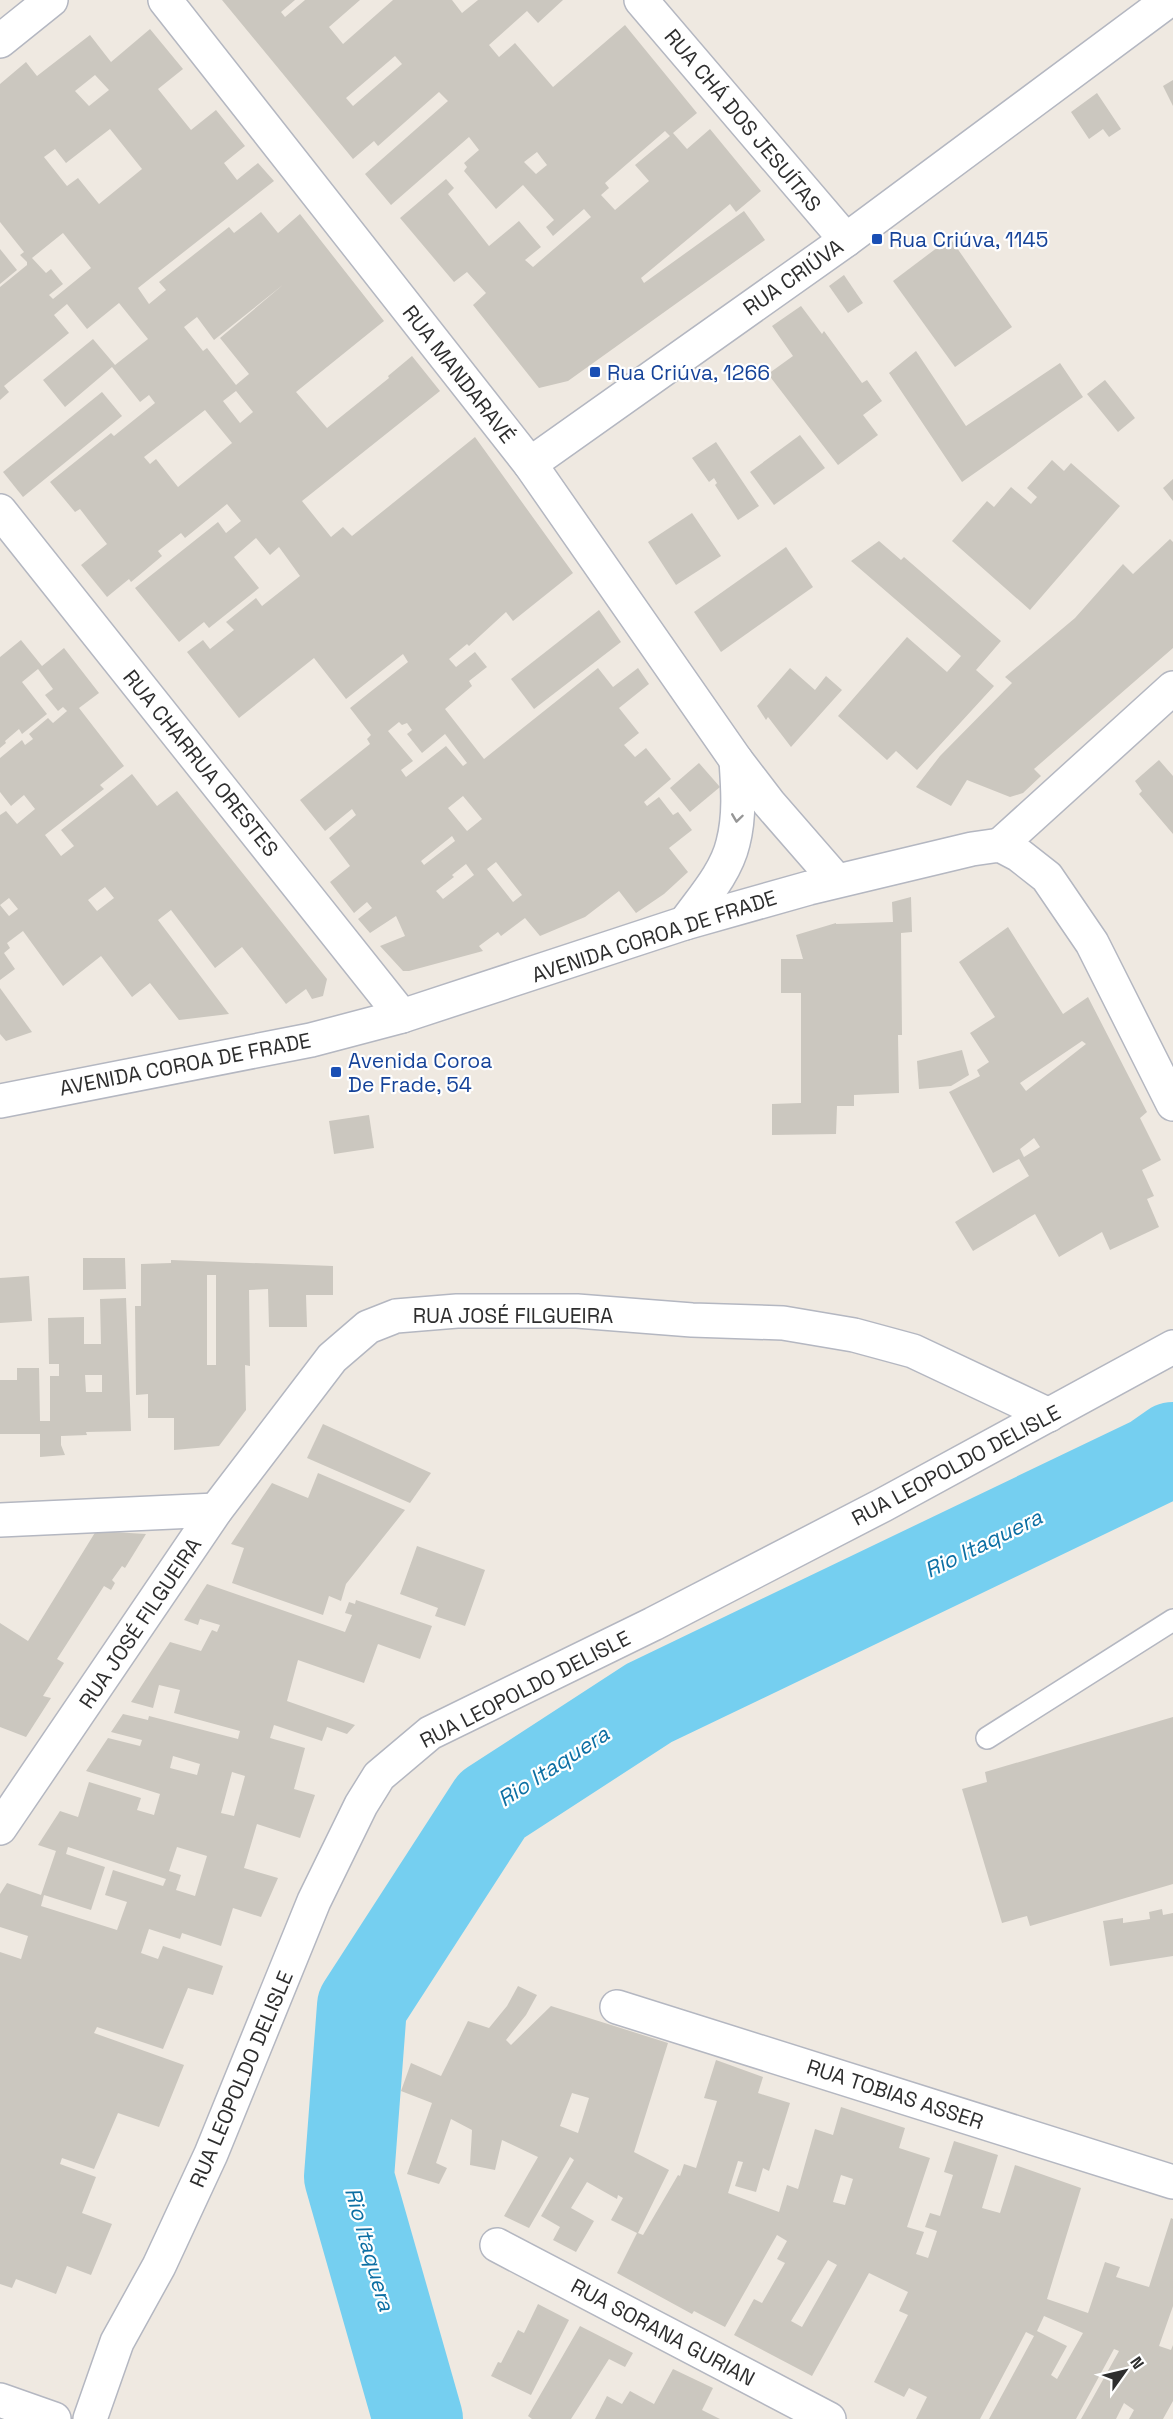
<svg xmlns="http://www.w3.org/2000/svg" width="1173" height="2419" viewBox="0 0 1173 2419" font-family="'Space Grotesk',sans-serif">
<rect width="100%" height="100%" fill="#efe9e1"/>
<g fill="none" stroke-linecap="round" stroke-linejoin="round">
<!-- river -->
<polyline stroke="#75cff0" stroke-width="90" points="418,2419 349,2177 362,2006 492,1805 649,1703 1153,1461 1173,1447"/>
</g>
<!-- building -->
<g fill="#cbc7bf" fill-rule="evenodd">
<path d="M222,0H295L281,12L285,17L305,0H360L329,27L343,44L393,0H452L462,13L478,0H563L538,23L527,11L489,45L499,57L515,43L553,87L625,25L697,113L673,133L687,149L710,129L761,191L736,212L730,204L641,278L644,283L744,211L765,240L568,381L539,388L473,305L486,293L467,272L454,282L400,218L446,179L454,188L448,194L489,246L519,221L541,247L525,260L533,267L591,217L584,209L553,236L546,227L554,220L523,185L496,209L464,171L467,167L464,163L479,150L469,137L391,205L365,174L448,101L439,92L378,146L374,141L353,159ZM395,56L402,64L353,106L346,98ZM665,131L670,136L635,165L649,181L615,210L601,195L609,188L605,183ZM537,152L547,165L536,174L524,162Z"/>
<path d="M150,29L183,69L158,89L191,130L216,110L245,146L224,163L237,180L258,163L274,181L138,288L149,304L166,290L159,282L229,227L234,233L261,212L278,233L300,214L384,321L296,392L327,428L389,378L388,376L412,356L440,391L302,501L331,537L343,527L352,536L475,437L573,573L513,621L506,612L469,646L467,644L449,659L456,667L475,652L487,667L469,681L472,686L445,709L484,759L598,668L613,687L638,668L649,684L619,708L639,733L624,745L635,757L646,748L671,779L644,802L647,806L659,797L673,815L678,812L692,830L669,848L688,872L664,894L636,913L619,891L585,917L540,936L525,918L501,936L498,932L479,946L483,951L409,971H403L380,946L405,936L396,916L370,933L358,919L372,908L367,902L354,913L330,882L350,866L329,838L356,815L352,809L325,831L300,800L370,744L367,739L371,735L350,708L408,662L403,654L346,699L314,658L239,718L187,652L203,640L210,649L234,630L226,622L256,598L262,606L300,576L279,547L270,555L256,538L234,557L259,588L209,628L204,622L179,642L135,588L218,522L226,533L241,521L227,504L185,538L181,533L158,551L162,556L131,582L129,579L107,597L81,565L107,544L80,509L75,512L50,482L111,433L114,436L155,403L149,395L140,402L112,367L65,407L43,380L93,339L115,365L148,339L119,303L87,329L67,304L54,315L69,333L4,386L9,392L0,400V287L27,265V262L20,255L24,252L0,222V84L26,62L37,76L90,35L111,62ZM95,75L109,90L89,106L75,91ZM110,129L142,169L99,204L78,178L67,186L44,157L55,149L66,163ZM63,233L91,268L53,299L49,295L63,284L51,269L46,273L32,258ZM284,284L220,338L249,374L236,385L207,348L203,351L184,327L197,317L214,340ZM236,391L253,412L240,423L223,401ZM205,410L232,443L178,487L156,459L150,464L144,457ZM399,722L402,725L407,723L412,730L407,734L422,753L445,734L467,763L463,766L446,746L406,777L401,770L413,761L388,731ZM463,796L482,819L467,831L448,808ZM452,836L455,841L424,865L421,861ZM496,862L522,895L513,902L487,869ZM466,864L474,875L443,899L436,891L454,877L452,875Z"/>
<polygon points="1173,80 1173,106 1163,86"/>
<polygon points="1097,93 1121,129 1109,137 1103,129 1089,139 1071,112"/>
<polygon points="950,238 1012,327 955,367 893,281"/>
<polygon points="0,249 17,270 0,284"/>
<polygon points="844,275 863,303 848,313 829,286"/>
<polygon points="801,306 822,334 824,331 862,383 867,380 882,401 863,415 878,435 838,465 768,374 793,356 772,326"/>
<polygon points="916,351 966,426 1060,363 1083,397 962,482 889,373"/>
<polygon points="1105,380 1135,418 1118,432 1087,394"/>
<polygon points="102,392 122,416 23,497 3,472"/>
<polygon points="800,435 825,468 774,505 750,472"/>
<polygon points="716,442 759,506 738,520 715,485 717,483 714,478 709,482 692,458"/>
<polygon points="1052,460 1064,471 1071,463 1120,506 1030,610 952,541 987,501 994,507 1011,487 1031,504 1037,497 1027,488"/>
<polygon points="1173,479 1173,501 1163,488"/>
<polygon points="692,513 721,556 676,585 648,542"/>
<polygon points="1170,539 1173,542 1173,648 1034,769 1041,776 1023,793 1010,797 967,780 951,806 916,787 940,756 1012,683 1005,677 1075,618 1123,564 1133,574"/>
<polygon points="879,541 901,560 904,557 1001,641 976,670 994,686 917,770 896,751 887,760 838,716 907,637 947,672 961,656 851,561"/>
<polygon points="786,547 813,587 721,652 694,612"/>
<polygon points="599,610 621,642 534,709 511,679"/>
<path d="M21,640L42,666L64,648L99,693L79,708L124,766L100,785L104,789L45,835L61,856L74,846L61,830L132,774L157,806L177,791L327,979L323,996L312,999L306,989L286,1004L242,947L215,968L171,910L158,920L229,1014L179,1020L150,983L132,997L101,956L63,986L23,931L7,943L10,948L4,953L15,969L0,980V815L6,811L17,824L35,809L24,795L11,806L0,792V758L22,740L25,745L33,739L29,734L48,718L53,723L67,711L63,707L58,711L45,695L53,689L38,669L22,682L47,714L22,734L19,729L5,741L6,743L0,748V657ZM105,887L114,898L97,911L88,900ZM9,898L18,909L9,916L0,905Z"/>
<polygon points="790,668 815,690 826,676 842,690 791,747 768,717 766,720 757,706"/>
<polygon points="1159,760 1173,776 1173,834 1139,794 1142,791 1135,781"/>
<polygon points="699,763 720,787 690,812 670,788"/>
<polygon points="911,897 912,932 901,933 902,1035 898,1035 899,1093 854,1095 854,1106 837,1106 836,1134 772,1135 772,1104 801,1103 801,993 781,993 781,959 803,959 796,935 836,923 836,924 893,922 892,902"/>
<path d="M1008,927L1063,1014L1088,997L1147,1112L1140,1118L1161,1160L1142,1170L1154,1196L1147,1199L1159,1227L1110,1250L1102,1232L1059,1257L1035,1214L973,1251L955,1222L1029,1176L1019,1159L993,1173L949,1092L980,1076L977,1070L989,1062L970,1033L995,1017L959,962ZM1082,1041L1086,1044L1026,1091L1020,1083ZM1034,1138L1040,1147L1024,1157L1020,1149Z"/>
<polygon points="0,988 32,1032 6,1041 0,1034"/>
<polygon points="962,1050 969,1075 951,1086 919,1089 917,1061"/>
<polygon points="369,1115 374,1148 334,1154 329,1121"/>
<polygon points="83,1258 125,1258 126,1289 83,1290"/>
<path d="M171,1260L333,1266V1295H306L307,1327H269L268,1289L249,1290L250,1366L245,1365L246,1410L219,1446L174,1450V1418H148V1394L136,1395L135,1306H141V1264L171,1263ZM207,1275H216V1365H207Z"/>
<polygon points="29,1276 32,1321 0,1323 0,1278"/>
<path d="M126,1298L131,1431L86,1432L87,1435L61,1436V1445L65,1455L40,1457V1434H0V1380H17V1368H39L40,1421H50V1376H59V1364H49L48,1318L84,1317V1344H101L100,1299ZM85,1375H102V1392H86Z"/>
<polygon points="323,1424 431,1473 410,1503 307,1458"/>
<polygon points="318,1473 405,1510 346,1584 341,1601 329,1596 323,1615 232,1583 244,1548 231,1544 272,1483 308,1498"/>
<polygon points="96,1531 146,1534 125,1568 122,1566 112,1580 115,1583 111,1590 104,1586 57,1659 64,1663 43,1696 51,1698 26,1737 0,1727 0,1623 28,1641"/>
<polygon points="417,1546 485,1570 465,1626 435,1616 438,1608 400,1594"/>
<path d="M207,1584L345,1632L352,1615L345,1613L349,1602L355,1604L356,1600L432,1626L420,1659L378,1644L364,1683L298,1660L287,1701L355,1725L347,1734L327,1727L322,1741L274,1725L270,1738L305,1748L294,1789L315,1795L300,1838L257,1824L244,1868L278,1878L261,1917L233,1908L221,1946L182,1933L180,1939L149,1929L141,1953L158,1959L163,1946L223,1966L213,1995L188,1988L163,2049L97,2027L94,2033L184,2065L159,2127L118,2113L94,2169L62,2158L60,2164L96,2177L82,2213L112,2224L91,2275L67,2266L56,2294L16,2279L12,2288L0,2284V1952L21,1959L28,1936L0,1927V1894L7,1883L41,1895L56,1851L38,1845L60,1811L78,1817L89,1782L141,1798L137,1810L154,1815L160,1794L86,1771L108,1738L140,1746L142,1740L111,1732L123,1714L148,1720L149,1716L238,1739L240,1731L174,1713L180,1690L159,1685L153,1708L131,1702L170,1642L201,1651L212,1630L217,1632L220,1625L200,1619L198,1625L184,1620ZM173,1756L200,1764L197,1775L170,1768ZM232,1772L245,1776L234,1816L221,1813ZM68,1847L166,1879L163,1886L113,1870L105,1895L127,1902L117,1930L41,1906L44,1895L91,1910L105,1867L66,1854ZM177,1847L207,1856L195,1896L176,1890L181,1875L169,1871Z"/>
<polygon points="1173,1717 1173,1884 1030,1926 1027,1916 1002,1923 962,1789 987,1782 985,1772"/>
<polygon points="1162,1909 1163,1915 1173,1913 1173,1956 1110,1966 1103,1921 1123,1918 1123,1923 1150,1919 1149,1912"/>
<path d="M518,1986L537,1995L526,2015L506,2040L511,2045L551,2006L668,2043L634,2152L669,2170L638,2233L643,2235L678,2175L680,2176L684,2164L696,2168L717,2101L704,2098L716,2060L763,2077L758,2093L790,2103L769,2171L763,2168L756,2192L735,2186L743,2162L738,2161L728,2193L779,2212L787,2185L798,2189L815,2129L833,2135L841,2107L905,2128L899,2148L930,2158L907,2227L924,2232L916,2254L928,2258L937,2231L925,2227L930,2213L940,2216L953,2175L944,2172L954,2141L998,2155L982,2208L1000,2213L1015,2165L1081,2188L1047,2299L1088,2313L1105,2262L1120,2267L1116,2277L1149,2287L1171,2218L1173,2219V2306L1159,2346L1171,2350L1173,2345V2401L1163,2419H1129L1134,2410L1124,2403L1116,2419H1081L1119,2351L1114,2349L1076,2419H989L1034,2336L1026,2332L980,2419H916L927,2397L909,2388L904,2397L874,2382L908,2315L899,2311L908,2292L869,2273L812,2376L734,2335L754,2299L762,2303L785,2263L777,2259L787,2241L777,2235L725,2327L694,2311L692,2314L617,2273L637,2233L611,2220L623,2198L618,2195L617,2199L587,2182L571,2208L594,2221L576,2252L553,2240L560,2227L541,2216L574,2160L570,2157L529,2228L504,2216L538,2157L502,2140L495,2170L470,2165L472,2130L451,2119L436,2163L447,2168L439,2184L407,2174L432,2103L401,2091L411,2063L441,2076L468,2021L489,2028L507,2006ZM572,2093L589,2098L578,2133L560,2126ZM841,2175L853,2179L845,2205L833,2202ZM828,2260L837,2265L802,2327L791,2321ZM1044,2316L1083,2333L1057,2379L1051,2375L1067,2346L1037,2331Z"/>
<polygon points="538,2304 569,2320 531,2395 491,2376 498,2362 501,2363 518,2330 524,2333"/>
<polygon points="580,2326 633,2353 625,2367 609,2359 571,2419 532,2419 528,2416"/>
<polygon points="673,2369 713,2388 702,2410 720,2419 595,2419 607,2396 622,2404 630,2391 654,2404"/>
</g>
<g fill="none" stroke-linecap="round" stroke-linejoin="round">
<defs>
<polyline id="service" points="987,1738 1173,1620"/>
<g id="minor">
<polyline points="165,0 530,464 736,760 769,803 836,880"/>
<polyline points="641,0 846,240"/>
<polyline points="0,41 51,0"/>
<polyline points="530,464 846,240 1169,0"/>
<polyline points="0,511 402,1016"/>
<polyline points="1000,845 1173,688"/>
<path d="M685,923C702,899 726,873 733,843C740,816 738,788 736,760"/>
<polyline points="0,1520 216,1510"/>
<polyline points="0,1828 216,1510 332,1358 368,1327 396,1316 457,1311 577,1311 692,1320 783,1323 854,1335 913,1351 1049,1415"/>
<polyline points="617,2007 1173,2182"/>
<polyline points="497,2245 829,2419"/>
<polyline points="0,2400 54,2419"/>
<polyline points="90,2419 117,2342 159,2266 211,2154 314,1901 361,1805 379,1776 430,1733 653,1624 883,1505 1173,1347"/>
</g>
<polyline id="tertiary" points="0,1101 311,1040 402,1016 685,923 809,888 972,849 1000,845 1019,855 1047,877 1092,943 1173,1104"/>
</defs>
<!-- service casing -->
<use href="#service" stroke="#b4b7c1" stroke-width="24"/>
<!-- minor casing -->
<use href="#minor" stroke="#b4b7c1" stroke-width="36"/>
<!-- tertiary casing -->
<use href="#tertiary" stroke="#b4b7c1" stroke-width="36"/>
<!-- service -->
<use href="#service" stroke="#fff" stroke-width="21"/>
<!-- minor -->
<use href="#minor" stroke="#fff" stroke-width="33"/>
<!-- tertiary -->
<use href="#tertiary" stroke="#fff" stroke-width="33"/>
</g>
<!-- one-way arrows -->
<defs><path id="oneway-chevron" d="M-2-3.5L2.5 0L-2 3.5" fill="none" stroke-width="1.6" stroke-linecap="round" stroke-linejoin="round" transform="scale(1.5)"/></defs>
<use stroke="#969696" href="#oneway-chevron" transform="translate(737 818) rotate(98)"/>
<!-- markers -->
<g fill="#1a4fb4" stroke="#fff" stroke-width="2">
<rect x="871" y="233" width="12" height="12" rx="3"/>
<rect x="589" y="366" width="12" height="12" rx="3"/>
<rect x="330" y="1066" width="12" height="12" rx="3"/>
</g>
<g text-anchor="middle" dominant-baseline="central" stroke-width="4.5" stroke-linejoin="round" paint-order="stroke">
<!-- street labels -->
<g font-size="21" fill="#2e2e2e" stroke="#fff">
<text transform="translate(743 120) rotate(50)">RUA CHÁ DOS JESUÍTAS</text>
<text transform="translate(793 277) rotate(-35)">RUA CRIÚVA</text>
<text transform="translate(459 374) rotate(52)">RUA MANDARAVÉ</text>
<text transform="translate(201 763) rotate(51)">RUA CHARRUA ORESTES</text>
<text transform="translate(654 936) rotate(-18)">AVENIDA COROA DE FRADE</text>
<text transform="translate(185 1064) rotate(-11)">AVENIDA COROA DE FRADE</text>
<text x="513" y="1315">RUA JOSÉ FILGUEIRA</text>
<text transform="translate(956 1465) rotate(-28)">RUA LEOPOLDO DELISLE</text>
<text transform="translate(140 1623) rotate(-56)">RUA JOSÉ FILGUEIRA</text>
<text transform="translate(525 1689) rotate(-27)">RUA LEOPOLDO DELISLE</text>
<text transform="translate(241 2079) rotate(-67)">RUA LEOPOLDO DELISLE</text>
<text transform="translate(895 2094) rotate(18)">RUA TOBIAS ASSER</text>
<text transform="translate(663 2332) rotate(28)">RUA SORANA GURIAN</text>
</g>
<!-- transit labels -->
<g font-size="21" fill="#164399" stroke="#fff" text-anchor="start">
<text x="889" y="239">Rua Criúva, 1145</text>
<text x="607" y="372">Rua Criúva, 1266</text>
<text x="348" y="1060">Avenida Coroa<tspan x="348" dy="24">De Frade, 54</tspan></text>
</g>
<!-- water labels -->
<g font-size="22" font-style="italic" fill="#0d6fa3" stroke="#fff">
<text transform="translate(983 1543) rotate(-26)">Rio Itaquera</text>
<text transform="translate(553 1766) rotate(-33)">Rio Itaquera</text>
<text transform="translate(370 2249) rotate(74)">Rio Itaquera</text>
</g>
</g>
<!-- north arrow -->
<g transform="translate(1125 2371) rotate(56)" stroke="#ffffff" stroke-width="4.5" paint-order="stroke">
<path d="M0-4.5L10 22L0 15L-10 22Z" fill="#2e2e2e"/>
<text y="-9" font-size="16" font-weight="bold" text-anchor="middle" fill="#2e2e2e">N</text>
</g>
</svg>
